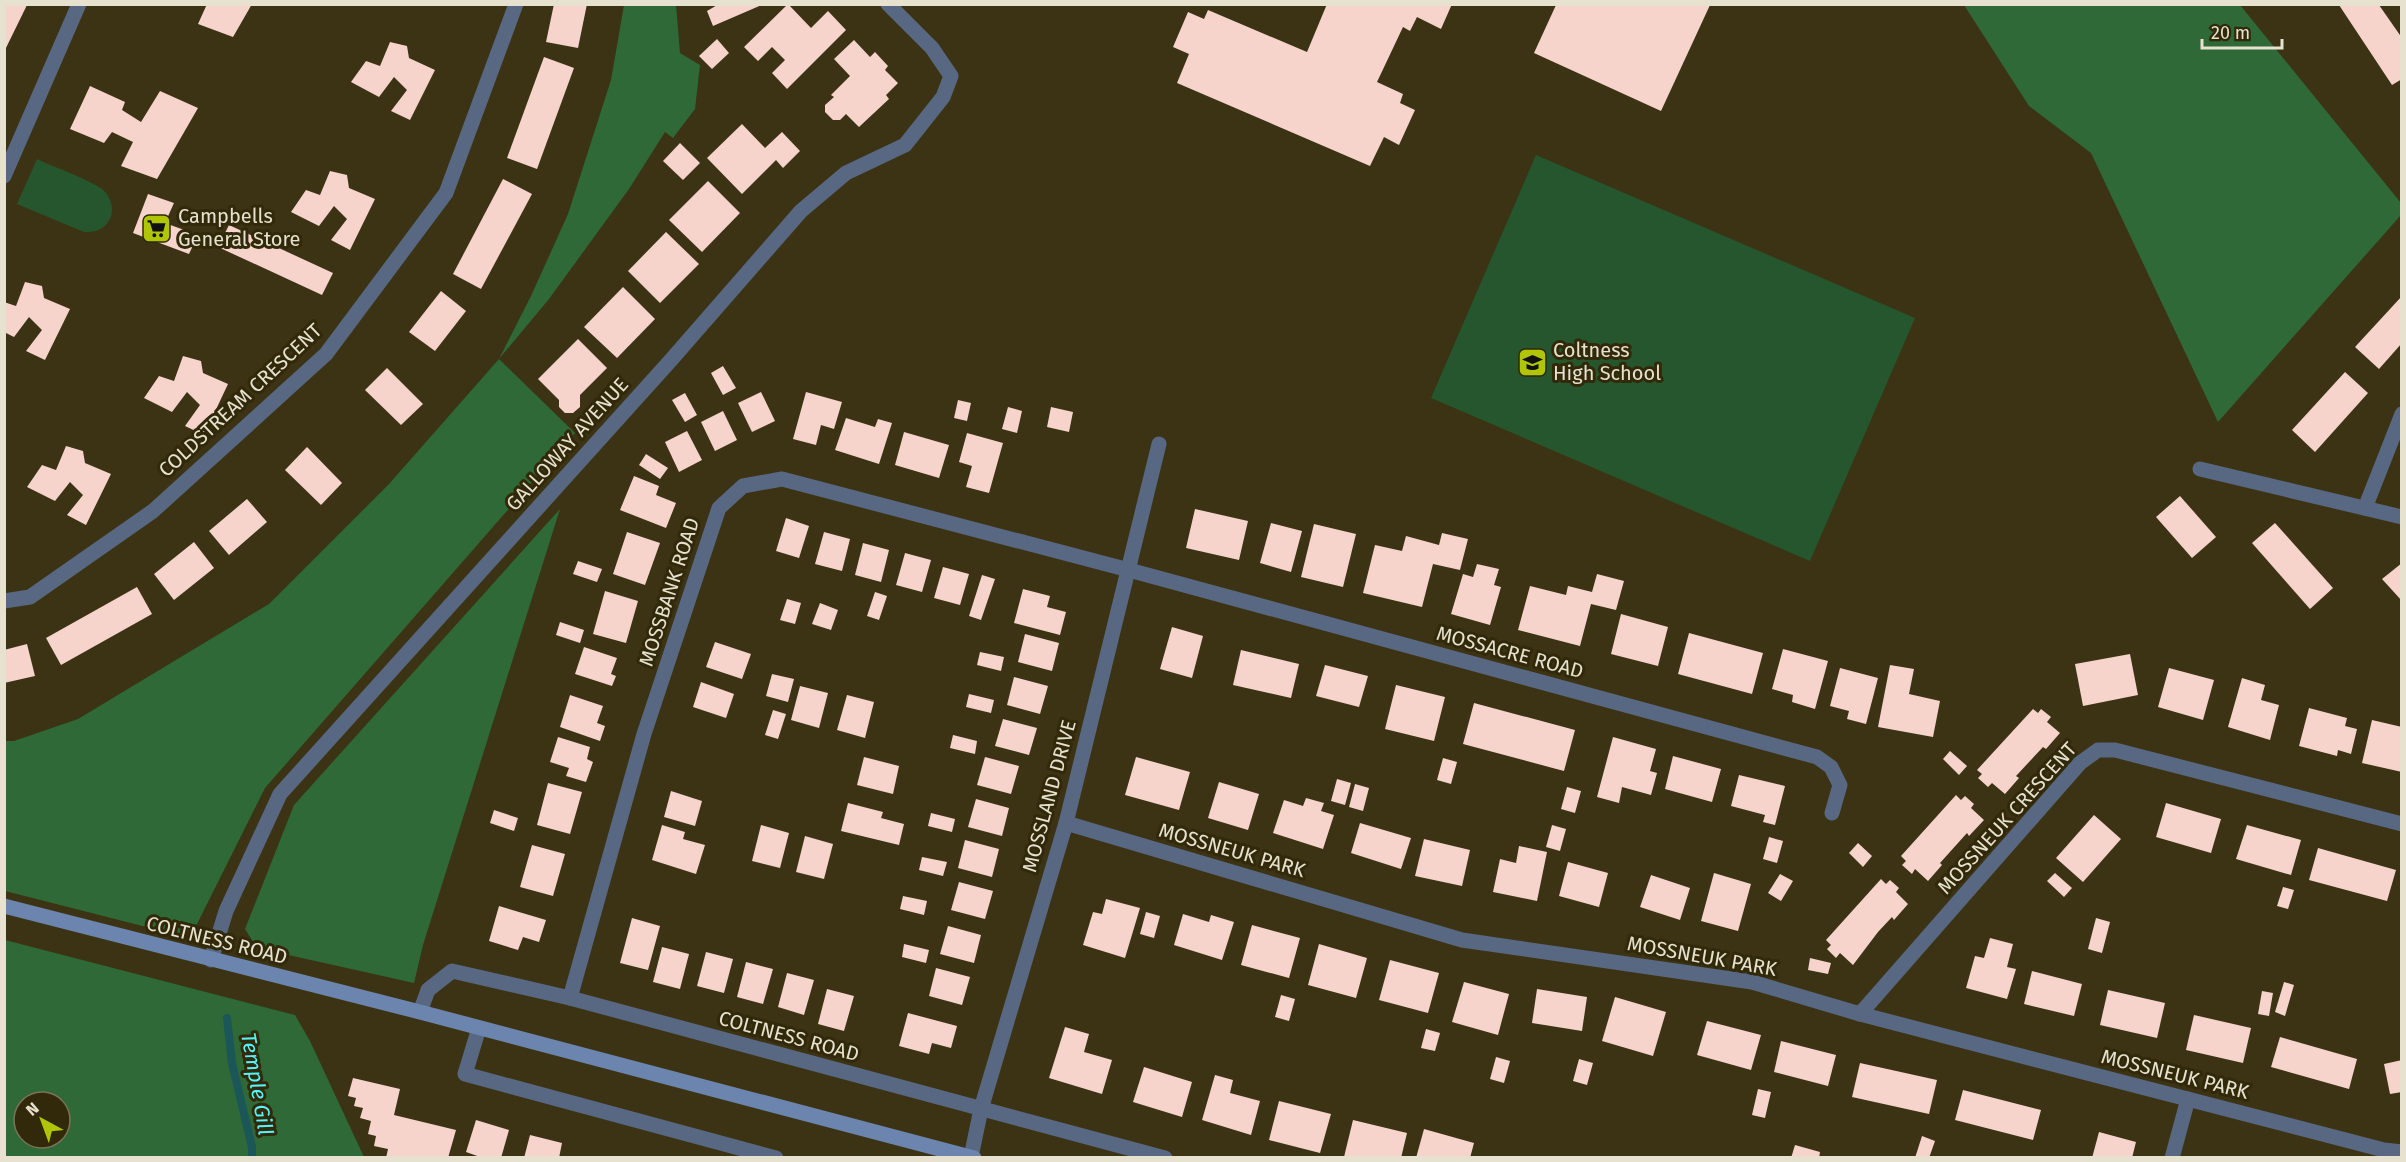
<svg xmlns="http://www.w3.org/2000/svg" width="2406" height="1162" viewBox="0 0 2406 1162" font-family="'Fira Sans',sans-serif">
<rect width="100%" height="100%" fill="#3b3314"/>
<!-- green -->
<g fill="#26562d">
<polygon points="1536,155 1915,318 1810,561 1431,398"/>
<path d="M37,159C54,167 88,179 102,189C111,196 116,212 108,222C102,231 94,232 84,232L17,204Z"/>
</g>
<!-- forest -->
<g fill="#2e6937" fill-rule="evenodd">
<polygon points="624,5 676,5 680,53 700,65 695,109 673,138 665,132 629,189 549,299 499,359 575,433 265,788 193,932 174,934 5,891 5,741 14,741 78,719 269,604 389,484 499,359 531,296 568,214 611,80"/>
<polygon points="1964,5 2240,5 2401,203 2401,215 2218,422 2091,153 2029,106"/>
<polygon points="560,509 423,945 414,983 257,948 245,929 294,805"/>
<path d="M5,940L295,1015L310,1041L364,1157H5ZM24,1102H60V1138H24Z"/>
</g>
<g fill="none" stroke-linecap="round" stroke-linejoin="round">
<!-- stream -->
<polyline stroke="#1b5759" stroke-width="8" points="227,1018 232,1063 252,1147 252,1158"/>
</g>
<!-- building -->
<g fill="#f6d4cc">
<polygon points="207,4 252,4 233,37 198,24"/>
<polygon points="554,4 587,4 578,48 546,42"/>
<polygon points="719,4 764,4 713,26 707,11"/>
<polygon points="788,4 811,28 828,11 846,30 787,89 772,73 785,60 772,47 758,61 744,47"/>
<polygon points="1327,4 1452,4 1441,29 1417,17 1410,31 1403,27 1377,82 1403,94 1400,103 1415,110 1399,145 1384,137 1370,166 1177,83 1189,54 1173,47 1188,12 1204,19 1208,10 1307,52"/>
<polygon points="4,5 27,5 4,52"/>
<polygon points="1556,5 1710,5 1661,111 1534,53"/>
<polygon points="2339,5 2379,5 2402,38 2402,79 2392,85"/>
<polygon points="717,39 729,53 712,69 699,56"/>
<polygon points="854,40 870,57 875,52 888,66 885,70 898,83 886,95 889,99 859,127 846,114 840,120 833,120 825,112 825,105 834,97 831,95 850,76 834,59"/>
<polygon points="390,42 407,46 409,58 435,70 410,120 391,111 407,90 394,77 379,97 351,82 366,61 380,66"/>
<polygon points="544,57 574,68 537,169 507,158"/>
<polygon points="90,86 125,102 122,110 141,122 160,91 198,108 157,179 121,166 133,142 112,132 104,143 70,129"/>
<polygon points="742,124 765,148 782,132 800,151 783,168 776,160 742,194 707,158"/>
<polygon points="680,143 700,163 683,180 663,161"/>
<polygon points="330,171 347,175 349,188 375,199 350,250 331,240 347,219 334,206 319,226 291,212 306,190 320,195"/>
<polygon points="503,179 532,194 481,289 453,274"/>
<polygon points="708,181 740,213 702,252 669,220"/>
<polygon points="148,194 174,203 165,223 198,235 189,254 133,233"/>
<polygon points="229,225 333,273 322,295 218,247"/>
<polygon points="666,232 699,264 660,303 628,271"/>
<polygon points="25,282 42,286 44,298 70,309 45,360 26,351 42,330 29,317 14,337 4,332 4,302 16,306"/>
<polygon points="623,287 655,319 617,358 584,327"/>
<polygon points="441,291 466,311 435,351 409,332"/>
<polygon points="2402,296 2402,343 2379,369 2355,347"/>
<polygon points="578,339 607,368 580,395 580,407 573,413 565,413 559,407 559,400 538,379"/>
<polygon points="183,356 201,361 203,373 228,384 204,435 185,426 200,405 187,392 172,412 144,398 159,376 174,381"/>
<polygon points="723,366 736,388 723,395 711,373"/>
<polygon points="387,368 423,404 401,425 365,390"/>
<polygon points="2345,372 2368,393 2315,452 2292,430"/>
<polygon points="761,392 775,421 752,432 738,403"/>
<polygon points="806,392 842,402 834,429 821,425 816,445 793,439"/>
<polygon points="685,393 697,415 685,422 672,400"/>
<polygon points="958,400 971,403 967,421 954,418"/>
<polygon points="1008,407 1022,411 1017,433 1002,429"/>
<polygon points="1051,407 1073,412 1069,432 1047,427"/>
<polygon points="723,411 737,440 715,451 701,422"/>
<polygon points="846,418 875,427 878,419 892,423 879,464 835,450"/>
<polygon points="687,431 702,460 679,472 665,442"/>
<polygon points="904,432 949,445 939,478 895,465"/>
<polygon points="967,433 1003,443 989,493 966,487 972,466 959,462"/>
<polygon points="66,446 83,451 85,463 111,474 86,525 67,515 83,495 70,482 55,501 27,487 42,465 56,470"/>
<polygon points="307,447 342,483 321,505 285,470"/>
<polygon points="646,454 668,468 660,479 639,465"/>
<polygon points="634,476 659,486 656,495 676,503 666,528 620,510"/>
<polygon points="2180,496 2216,537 2192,558 2156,517"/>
<polygon points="247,499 267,522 229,555 209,531"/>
<polygon points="1195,509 1248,521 1239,560 1186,548"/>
<polygon points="786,518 809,526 799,558 776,551"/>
<polygon points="1271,523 1302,531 1291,572 1260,563"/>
<polygon points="2275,523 2333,588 2310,609 2252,543"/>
<polygon points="1314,524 1356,534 1343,587 1301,577"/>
<polygon points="627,532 660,543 645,585 613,574"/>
<polygon points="824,532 850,539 842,571 815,564"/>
<polygon points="1442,533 1468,539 1460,570 1433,564 1422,607 1363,593 1375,545 1402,551 1406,536 1439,545"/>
<polygon points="194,542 214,568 174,600 154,574"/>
<polygon points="863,543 889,550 881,582 855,575"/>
<polygon points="905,553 931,560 922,592 896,585"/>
<polygon points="578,561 602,569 597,582 573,574"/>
<polygon points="2402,563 2402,601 2382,579"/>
<polygon points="1477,564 1499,569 1494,585 1501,587 1490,625 1451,614 1463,574 1473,577"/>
<polygon points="943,567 969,574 960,605 934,598"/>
<polygon points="1597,574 1624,581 1616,610 1591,604 1580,646 1518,630 1530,586 1566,595 1568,586 1592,592"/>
<polygon points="982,575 995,579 981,620 969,616"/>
<polygon points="137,587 152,614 61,665 46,638"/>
<polygon points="1023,589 1050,596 1047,607 1066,612 1060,635 1014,623"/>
<polygon points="605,591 638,601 626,643 593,634"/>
<polygon points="875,592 887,596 879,620 867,616"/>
<polygon points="787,599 801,603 795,624 780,620"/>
<polygon points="820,603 838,610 831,630 812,624"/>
<polygon points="1621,614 1668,627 1658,666 1611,654"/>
<polygon points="560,622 584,630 580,643 556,635"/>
<polygon points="1172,627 1203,636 1192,678 1160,669"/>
<polygon points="1689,633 1763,653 1752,694 1678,674"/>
<polygon points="1025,634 1059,643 1052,671 1018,662"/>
<polygon points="715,642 751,654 742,679 706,667"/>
<polygon points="27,644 35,676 4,683 4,650"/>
<polygon points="584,647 617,658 611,674 616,676 612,686 575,674"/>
<polygon points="1783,649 1828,661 1815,709 1792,702 1793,695 1772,689"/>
<polygon points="1241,650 1299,664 1291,698 1233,685"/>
<polygon points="980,652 1004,657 1001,671 977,665"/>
<polygon points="2130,654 2138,695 2083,706 2075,664"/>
<polygon points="1325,665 1368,676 1359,707 1316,696"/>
<polygon points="1890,665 1914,669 1909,694 1940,701 1933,737 1878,727"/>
<polygon points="1840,668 1878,678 1866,724 1847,719 1849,711 1830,706"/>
<polygon points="2169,668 2214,680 2203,720 2158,707"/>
<polygon points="772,674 794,679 788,702 766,696"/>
<polygon points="1014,677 1048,686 1040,714 1007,705"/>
<polygon points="2242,678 2265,685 2261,700 2279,705 2270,740 2228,727"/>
<polygon points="701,682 734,694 726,718 693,707"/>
<polygon points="1396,685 1445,697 1434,741 1385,729"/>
<polygon points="800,686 828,693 819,728 791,720"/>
<polygon points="969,694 994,700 991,713 966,707"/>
<polygon points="570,695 603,706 597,723 605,726 600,741 560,727"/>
<polygon points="847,695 874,702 865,738 837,730"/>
<polygon points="1474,703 1575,730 1564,771 1463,744"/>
<polygon points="2309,708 2347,718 2345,726 2357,729 2351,754 2338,750 2337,756 2299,746"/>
<polygon points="2033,709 2038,713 2041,709 2051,717 2047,722 2060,733 2046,749 2043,747 2016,776 2019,778 2005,794 1992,783 1988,787 1978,778 1982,774 1977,770"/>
<polygon points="773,710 786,714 778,739 765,735"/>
<polygon points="1003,719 1037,728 1029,755 995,746"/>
<polygon points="2372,720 2402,727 2402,772 2362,763"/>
<polygon points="953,735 977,741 975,754 950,748"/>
<polygon points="558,737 590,747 587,759 593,762 586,782 566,776 569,768 550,762"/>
<polygon points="1613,737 1656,749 1650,771 1657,773 1651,795 1622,787 1619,803 1597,797"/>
<polygon points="1950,751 1967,766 1959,775 1943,759"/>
<polygon points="1673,756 1721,769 1712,802 1665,789"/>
<polygon points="864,757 899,766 893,794 857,785"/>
<polygon points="985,757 1019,766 1011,794 977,785"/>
<polygon points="1136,757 1190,772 1179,810 1125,795"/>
<polygon points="1443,758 1457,762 1451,784 1437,780"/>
<polygon points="1739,775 1785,786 1775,825 1763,822 1765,815 1731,806"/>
<polygon points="1337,779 1351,783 1345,805 1331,801"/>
<polygon points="1219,782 1259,794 1248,830 1208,818"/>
<polygon points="548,783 582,792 570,834 537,825"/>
<polygon points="1355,784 1369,788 1363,811 1349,807"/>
<polygon points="1567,787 1581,791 1575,813 1561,809"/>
<polygon points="671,791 702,801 695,826 664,817"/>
<polygon points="1956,795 1961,800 1965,796 1974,804 1971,808 1984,820 1969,836 1967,833 1940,863 1942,865 1928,881 1915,869 1912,874 1902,865 1906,861 1901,856"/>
<polygon points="1306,798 1324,803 1321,811 1334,815 1323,849 1273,833 1284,800 1303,806"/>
<polygon points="976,799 1009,808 1002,836 968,827"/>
<polygon points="848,803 883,812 881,818 904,824 899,845 841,831"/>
<polygon points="2166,803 2221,819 2211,853 2156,837"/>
<polygon points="494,810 518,818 514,831 490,823"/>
<polygon points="931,813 955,819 952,832 928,826"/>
<polygon points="2094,815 2121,839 2083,882 2056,858"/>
<polygon points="1360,823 1411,838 1401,869 1351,853"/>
<polygon points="662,825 685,832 683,839 705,845 696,874 652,860"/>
<polygon points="761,825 789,833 780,868 752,861"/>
<polygon points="1552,825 1566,829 1560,851 1546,847"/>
<polygon points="2247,825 2301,840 2291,875 2236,859"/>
<polygon points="805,836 833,844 824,879 796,872"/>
<polygon points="1769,837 1783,841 1777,863 1763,859"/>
<polygon points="1424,839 1470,850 1462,886 1415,876"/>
<polygon points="965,840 999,849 992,877 958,868"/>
<polygon points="1858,843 1872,856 1863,867 1849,853"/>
<polygon points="532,845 565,854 553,896 520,887"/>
<polygon points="1519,846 1547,852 1537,901 1493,892 1500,859 1516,863"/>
<polygon points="2318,848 2396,870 2387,901 2309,880"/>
<polygon points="922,857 947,862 943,876 919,870"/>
<polygon points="1568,862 1608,873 1599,907 1559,896"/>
<polygon points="1714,873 1751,884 1738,931 1701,921"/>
<polygon points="2055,873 2072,888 2064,897 2047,881"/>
<polygon points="1780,874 1793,881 1781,901 1768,893"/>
<polygon points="1651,875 1690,888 1680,920 1640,907"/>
<polygon points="1881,879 1886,884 1890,880 1899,888 1896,892 1908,904 1894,920 1892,917 1878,932 1853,965 1840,953 1836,958 1827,949 1831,945 1826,940"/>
<polygon points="959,882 993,891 985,919 951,910"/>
<polygon points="2283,887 2294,890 2288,909 2277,906"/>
<polygon points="903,896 927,901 924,915 900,909"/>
<polygon points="1106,899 1140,908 1125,958 1083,945 1093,912 1102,914"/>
<polygon points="499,906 546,920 539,942 523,937 518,950 489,941"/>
<polygon points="1146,912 1160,916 1154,938 1140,934"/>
<polygon points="1183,914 1209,922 1211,915 1234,922 1222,960 1174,945"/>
<polygon points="632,918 660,926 648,970 620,963"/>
<polygon points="2096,918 2110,922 2102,953 2088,949"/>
<polygon points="1252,925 1300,938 1289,978 1241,965"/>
<polygon points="948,926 981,935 974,963 940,954"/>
<polygon points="1990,938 2013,944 2007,967 2016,969 2007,999 1966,988 1975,956 1984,958"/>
<polygon points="904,944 929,950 926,963 902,957"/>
<polygon points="1319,944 1367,958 1356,998 1308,985"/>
<polygon points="662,947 689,954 680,989 653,982"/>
<polygon points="706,952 733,959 724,993 697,986"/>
<polygon points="1810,958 1831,963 1828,974 1808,970"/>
<polygon points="1390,960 1439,973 1428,1013 1379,1000"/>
<polygon points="746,962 773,969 763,1004 737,997"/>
<polygon points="936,968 970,977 962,1005 929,996"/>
<polygon points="2032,971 2082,984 2074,1016 2024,1004"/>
<polygon points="787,973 814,980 804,1015 778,1007"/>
<polygon points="1464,982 1509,994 1498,1035 1452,1022"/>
<polygon points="2284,982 2294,985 2285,1016 2275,1012"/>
<polygon points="827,989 854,996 844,1031 818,1024"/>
<polygon points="1537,989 1587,997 1582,1031 1532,1023"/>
<polygon points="2108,990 2165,1003 2157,1038 2100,1025"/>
<polygon points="2262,991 2273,993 2269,1016 2258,1014"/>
<polygon points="1281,995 1295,999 1289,1021 1275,1017"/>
<polygon points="1615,997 1666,1012 1653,1056 1602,1041"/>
<polygon points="908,1013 957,1026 951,1048 932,1043 929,1054 899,1046"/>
<polygon points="2194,1015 2251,1028 2243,1063 2186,1050"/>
<polygon points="1707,1021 1761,1035 1751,1070 1697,1055"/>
<polygon points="1065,1027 1089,1034 1084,1052 1112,1060 1102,1094 1049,1078"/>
<polygon points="1426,1029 1440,1033 1435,1051 1421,1048"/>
<polygon points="2280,1037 2357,1059 2349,1089 2271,1067"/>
<polygon points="1781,1041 1836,1055 1828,1086 1774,1072"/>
<polygon points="1496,1057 1510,1061 1504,1083 1490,1079"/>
<polygon points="1579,1059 1593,1063 1587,1085 1573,1081"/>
<polygon points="2402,1060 2402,1092 2390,1094 2384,1064"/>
<polygon points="1860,1063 1937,1080 1929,1114 1852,1097"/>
<polygon points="1144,1067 1192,1082 1182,1117 1133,1102"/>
<polygon points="1215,1075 1233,1080 1230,1093 1260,1101 1251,1135 1202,1120"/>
<polygon points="353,1078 400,1089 394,1115 456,1130 448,1158 386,1158 388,1149 374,1146 376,1136 368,1134 371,1121 360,1118 363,1108 354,1106 356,1098 348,1096"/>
<polygon points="1758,1089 1771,1092 1765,1118 1752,1115"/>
<polygon points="1963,1090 2041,1110 2033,1140 1955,1120"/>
<polygon points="1279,1101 1331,1114 1320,1153 1269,1140"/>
<polygon points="476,1120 509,1130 501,1158 483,1158 466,1152"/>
<polygon points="1353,1120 1407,1133 1401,1158 1344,1157"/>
<polygon points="1424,1129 1474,1143 1470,1158 1416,1158"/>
<polygon points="2099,1132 2136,1142 2132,1158 2092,1158"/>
<polygon points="530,1135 562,1143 559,1158 524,1158"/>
<polygon points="1922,1136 1935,1141 1929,1158 1915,1158"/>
<polygon points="1795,1145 1820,1152 1819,1158 1791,1158"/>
</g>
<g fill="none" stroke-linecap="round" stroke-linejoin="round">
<!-- street -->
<g stroke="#586882" stroke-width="15">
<polyline points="4,176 79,4"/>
<polyline points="2200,469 2402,517"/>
<polyline points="2365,508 2402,414"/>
<polyline points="4,601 30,597 153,511 326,354 446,193 516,4"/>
<polyline points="1066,823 1462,940 1752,982 1860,1014 2384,1150 2402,1152"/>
<polyline points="211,960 226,911 280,794 671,360 801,211 846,173 905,145 943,97 951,76 932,48 888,4"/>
<polyline points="570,998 644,734 719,508 743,486 782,479 1129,570 1817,757 1831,767 1840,785 1832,813"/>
<polyline points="420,1012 428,990 452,971 570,998 1165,1158"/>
<polyline points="1860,1014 2080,763 2098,750 2115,750 2402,824"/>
<polyline points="479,1028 465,1074 776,1158"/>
<polyline points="971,1157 981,1109 1066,823 1159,444"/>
<polyline points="2172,1158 2188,1099"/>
</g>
<!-- secondary -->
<polyline stroke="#6c85ae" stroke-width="15" points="4,906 420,1012 974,1158"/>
</g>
<!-- icons -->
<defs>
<symbol id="supermarket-square" viewBox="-11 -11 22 22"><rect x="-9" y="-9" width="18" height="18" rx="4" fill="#afc506" stroke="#312909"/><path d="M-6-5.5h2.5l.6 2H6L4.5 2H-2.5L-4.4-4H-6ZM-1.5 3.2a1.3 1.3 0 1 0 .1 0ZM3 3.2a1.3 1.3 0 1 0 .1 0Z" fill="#111"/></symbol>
<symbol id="school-square" viewBox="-11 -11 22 22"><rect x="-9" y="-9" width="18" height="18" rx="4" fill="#afc506" stroke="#312909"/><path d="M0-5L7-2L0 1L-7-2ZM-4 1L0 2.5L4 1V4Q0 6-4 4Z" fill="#111"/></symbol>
</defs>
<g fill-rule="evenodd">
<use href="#supermarket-square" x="140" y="212" width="33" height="33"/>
<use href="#school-square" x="1516" y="346" width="33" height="33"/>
</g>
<g text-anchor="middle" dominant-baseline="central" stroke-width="6" stroke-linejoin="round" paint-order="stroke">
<!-- poi labels -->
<g font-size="20" fill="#e7e2d0" stroke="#312909" text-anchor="start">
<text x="178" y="216">Campbells<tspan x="178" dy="23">General Store</tspan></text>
<text x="1553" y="350">Coltness<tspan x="1553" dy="23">High School</tspan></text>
</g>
<!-- street labels -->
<g font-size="20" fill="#e7e2d0" stroke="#312909">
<text transform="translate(240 400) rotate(-43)">COLDSTREAM CRESCENT</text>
<text transform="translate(567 444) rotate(-48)">GALLOWAY AVENUE</text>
<text transform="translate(669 592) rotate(-72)">MOSSBANK ROAD</text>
<text transform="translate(1510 652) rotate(15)">MOSSACRE ROAD</text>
<text transform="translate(1049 796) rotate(-75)">MOSSLAND DRIVE</text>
<text transform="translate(2007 818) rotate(-48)">MOSSNEUK CRESCENT</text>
<text transform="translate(1232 850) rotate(16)">MOSSNEUK PARK</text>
<text transform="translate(217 940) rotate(14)">COLTNESS ROAD</text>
<text transform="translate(1702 956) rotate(10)">MOSSNEUK PARK</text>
<text transform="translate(789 1036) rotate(15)">COLTNESS ROAD</text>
<text transform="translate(2175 1074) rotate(14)">MOSSNEUK PARK</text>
</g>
<!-- water labels -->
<g font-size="21" font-style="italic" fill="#55f4fb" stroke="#312909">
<text transform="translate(257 1084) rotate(80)">Temple Gill</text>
</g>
</g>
<!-- border -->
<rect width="2406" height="1162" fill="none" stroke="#e7e2d0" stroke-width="12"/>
<!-- north arrow -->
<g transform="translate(42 1120) rotate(319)"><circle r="28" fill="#312909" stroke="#7a7359" stroke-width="1.5"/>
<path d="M0-4.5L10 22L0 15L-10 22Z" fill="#afc506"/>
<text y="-9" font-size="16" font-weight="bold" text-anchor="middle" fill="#e7e2d0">N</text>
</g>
<!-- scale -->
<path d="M2202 39v9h80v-9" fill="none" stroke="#e7e2d0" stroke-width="3"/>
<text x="2211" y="39" font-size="18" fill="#e7e2d0" stroke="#312909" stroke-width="4.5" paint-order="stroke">20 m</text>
</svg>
